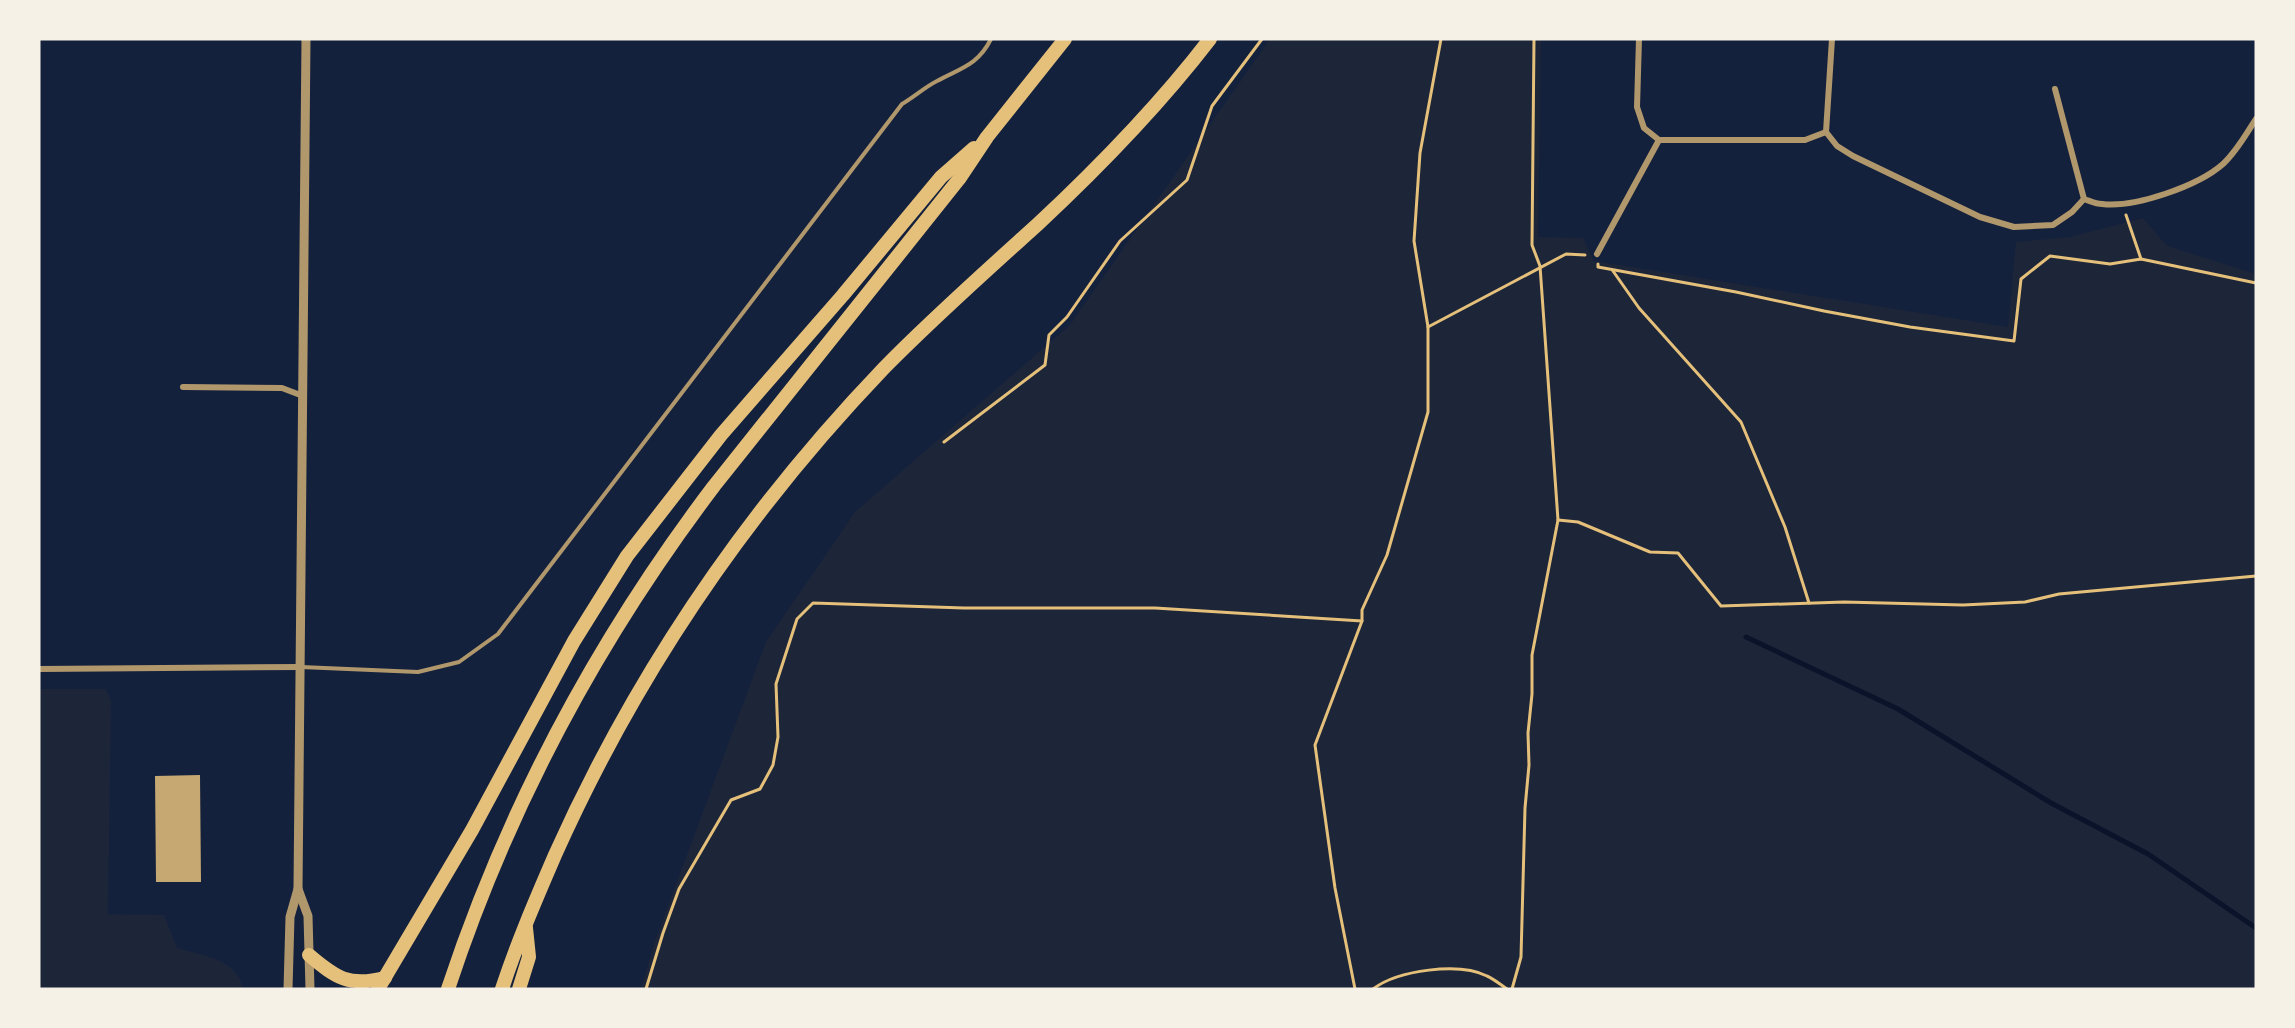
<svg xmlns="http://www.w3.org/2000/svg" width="2295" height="1028" viewBox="0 0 2295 1028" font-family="Helvetica,sans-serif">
<rect width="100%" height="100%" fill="#14213d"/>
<!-- green -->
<g fill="#1d2539">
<polygon points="1270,39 1541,39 1538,237 1583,238 1594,261 2008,327 2016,242 2070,237 2143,218 2167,246 2256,274 2256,989 641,989 654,944 766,642 855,512 1069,326"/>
<path d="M39,689H106L111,701L108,914L164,915L177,948C201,955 238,959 243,989H39Z"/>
</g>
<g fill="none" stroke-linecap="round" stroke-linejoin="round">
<!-- stream -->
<polyline stroke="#0b132b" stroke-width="5" points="1746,637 1898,709 2051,803 2148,854 2256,928"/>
</g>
<!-- building -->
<polygon fill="#c6a872" points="200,775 201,882 156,882 155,776"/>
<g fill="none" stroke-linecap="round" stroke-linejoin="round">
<!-- path -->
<g stroke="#e5c07b" stroke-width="3">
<polyline points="1441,39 1420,153 1414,241 1428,327 1566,254 1585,255"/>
<polyline points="1534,39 1532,245 1540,266 1558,520"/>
<polyline points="2126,215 2141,259"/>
<polyline points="1598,264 1598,267 1736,292 1824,311 1910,327 2014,341 2021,279 2050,256 2110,264 2141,259 2256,283"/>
<polyline points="1613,271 1639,308 1741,422 1785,527 1809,603"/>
<polyline points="944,442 1045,365 1049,335 1067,317 1120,241 1187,180 1212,106 1262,39"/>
<polyline points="646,989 663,933 679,889 731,800 760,789 773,765 778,737 776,684 797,619 813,603 964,608 1155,608 1362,621"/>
<polyline points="1355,989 1335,888 1315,745 1362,621 1362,610 1387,555 1428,412 1428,327"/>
<path d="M1373,989C1398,970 1459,962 1487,976C1494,979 1501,985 1507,989"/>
<polyline points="1512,989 1521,957 1525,808 1529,765 1528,733 1532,694 1532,655 1558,520 1578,522 1650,552 1678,553 1721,606 1844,602 1963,605 2025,602 2059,594 2256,576"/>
</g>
<!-- service -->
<path stroke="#b1986c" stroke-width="4" d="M301,667L418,672L459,662L498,634L902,104C914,97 925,87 937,81C961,68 978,65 991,39"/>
<!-- minor -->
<g stroke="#b1986c" stroke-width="6">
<path d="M1639,39L1637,107L1644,128L1659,140H1805L1826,132L1837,146L1853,156L1980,217L2014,227L2053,225L2072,212L2084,199C2090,201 2096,204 2102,204C2135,208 2198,186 2223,164C2237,151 2246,134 2256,119"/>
<polyline points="2055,89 2084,199"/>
<polyline points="1826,132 1832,39"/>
<polyline points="1597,254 1659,140"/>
<polyline points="183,387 282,388 303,396"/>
<polyline points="39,669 300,667"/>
</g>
<!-- tertiary -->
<g stroke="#b1986c" stroke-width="9">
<polyline points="298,889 308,916 310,989"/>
<polyline points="288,989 290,917 298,889 306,39"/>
</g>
<!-- motorway -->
<g stroke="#e5c07b" stroke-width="14">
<path d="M309,955C336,978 349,987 385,978"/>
<polyline points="378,989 472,830 574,641 627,556 721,435 843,295 941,177 974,148"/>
<path d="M448,989C508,807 598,639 714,486L959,179L987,137L1065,39"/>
<path d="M502,989C517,943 536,899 555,855C636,674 747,511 884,368C933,318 986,271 1038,224C1098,168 1160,104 1210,39"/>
<polyline points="519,989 529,957 526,928"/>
</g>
</g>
<!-- border -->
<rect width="2295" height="1028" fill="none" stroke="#f6f1e7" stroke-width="81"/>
</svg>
